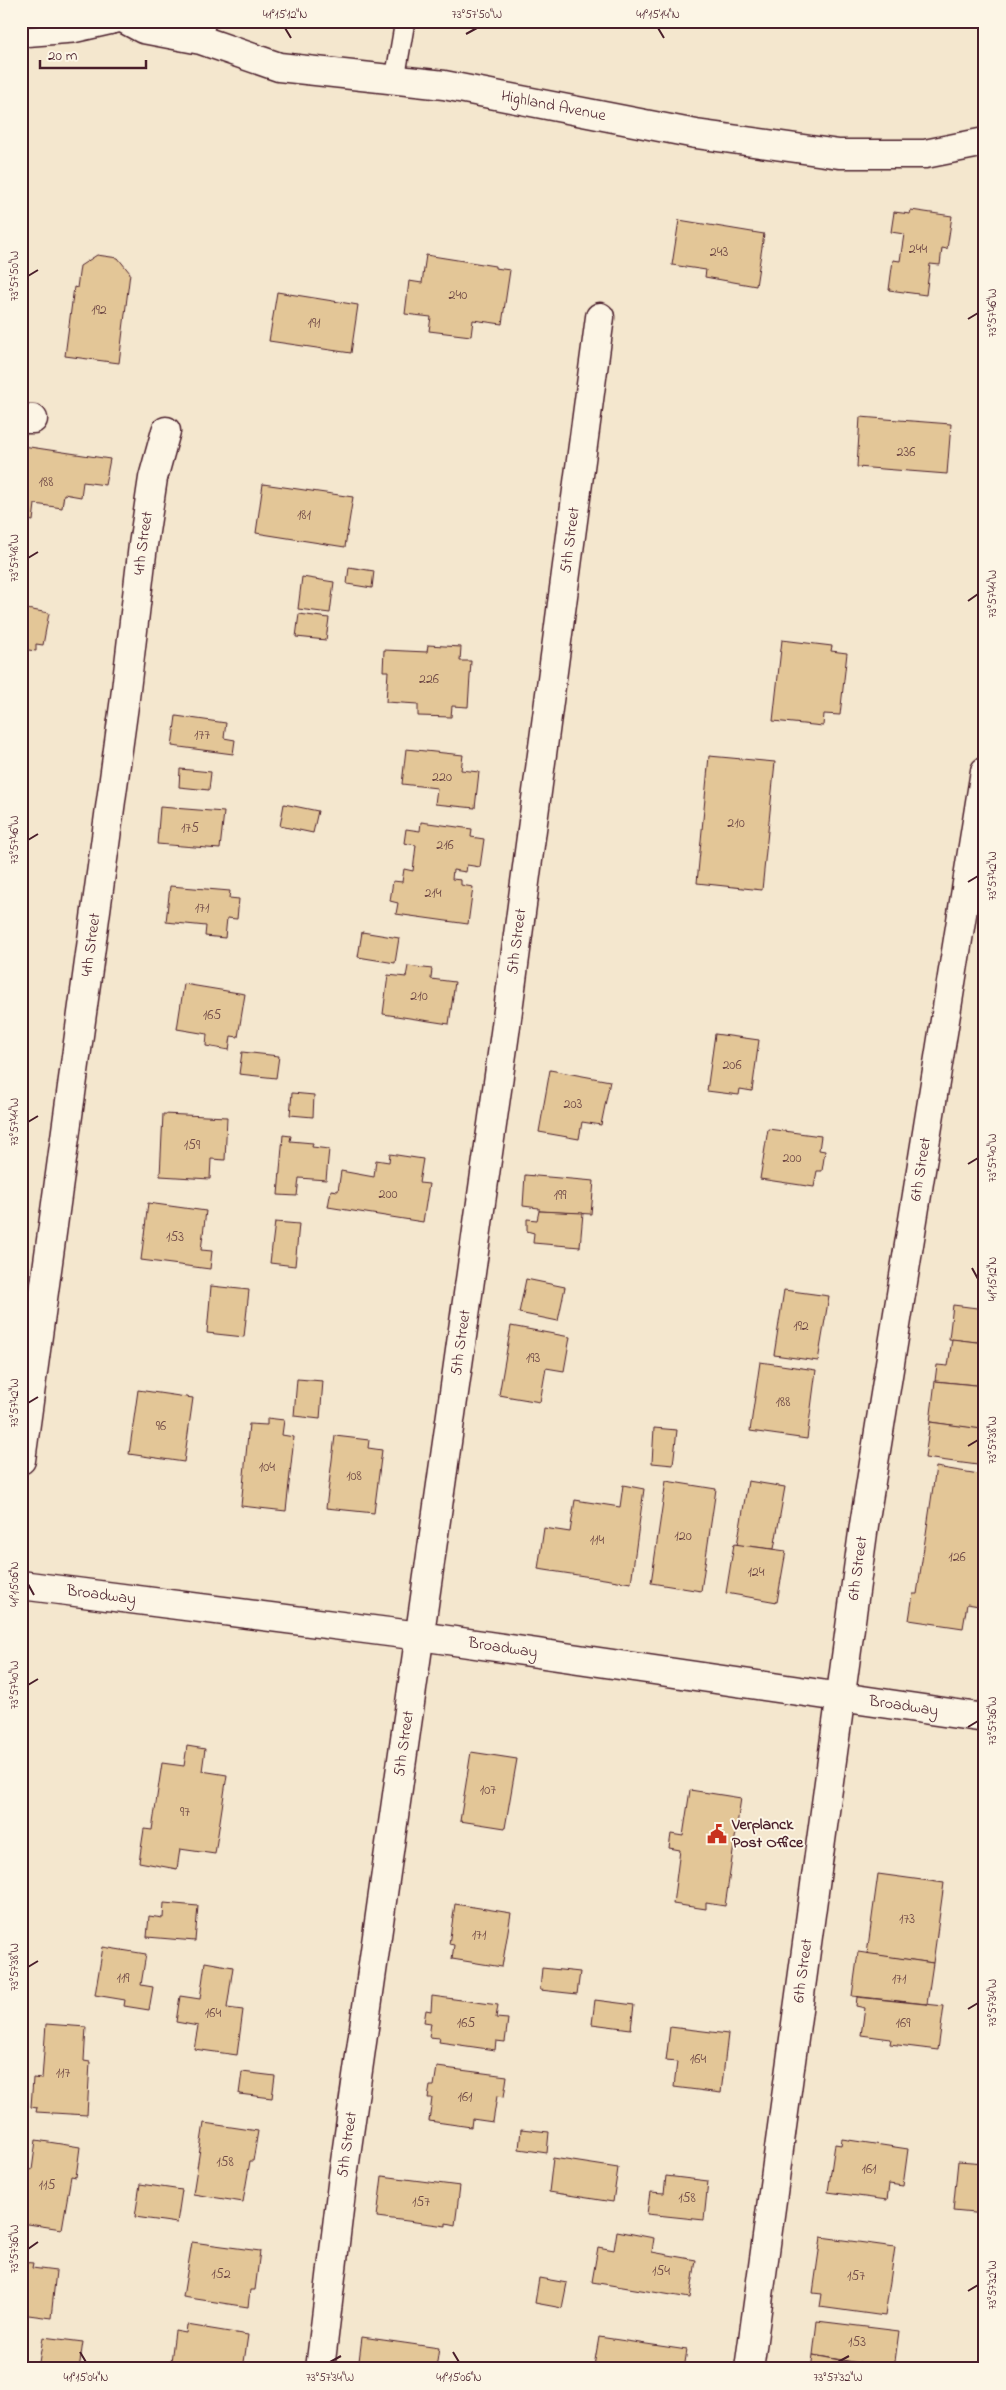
<svg xmlns="http://www.w3.org/2000/svg" width="1006" height="2390" viewBox="0 0 1006 2390" font-family="'Indie Flower',sans-serif">
<rect width="100%" height="100%" fill="#f4e7ce"/>
<filter id="ink" filterUnits="userSpaceOnUse"><feTurbulence type="fractalNoise" baseFrequency=".02" numOctaves="2"/><feDisplacementMap in="SourceGraphic" scale="10" xChannelSelector="R" yChannelSelector="G"/><feConvolveMatrix kernelMatrix="1 2 1 2 8 2 1 2 1" color-interpolation-filters="sRGB"/></filter>
<g filter="url(#ink)">
<!-- building -->
<g fill="#e3c697" stroke="#4a1f2b">
<polygon points="911,210 952,216 947,249 942,248 940,265 930,264 926,295 889,290 893,260 900,261 904,234 891,232 894,212 910,214"/>
<polygon points="679,220 764,234 756,286 705,277 706,270 672,265"/>
<polygon points="97,255 118,258 130,273 119,363 65,356 74,287 77,288 80,266"/>
<polygon points="426,255 495,266 495,268 510,270 502,324 473,320 471,336 429,331 431,317 405,314 409,281 422,283"/>
<polygon points="277,292 358,305 351,353 269,341"/>
<polygon points="860,417 951,424 947,474 857,467"/>
<polygon points="23,446 110,459 105,485 83,482 81,497 64,494 62,508 35,504 33,521 24,519 21,528"/>
<polygon points="263,484 353,497 345,547 256,533"/>
<polygon points="349,567 374,571 372,588 347,584"/>
<polygon points="302,577 334,582 330,613 298,609"/>
<polygon points="21,608 49,613 43,645 36,644 36,651 21,649"/>
<polygon points="299,614 329,618 326,640 296,637"/>
<polygon points="782,640 832,646 831,651 847,653 840,715 824,714 823,726 773,721"/>
<polygon points="428,645 461,647 460,661 471,661 468,707 452,706 451,717 418,716 418,704 386,702 388,671 383,671 384,650 427,652"/>
<polygon points="176,716 226,723 224,738 235,740 233,754 172,746"/>
<polygon points="406,749 463,755 461,770 479,772 475,808 435,804 437,788 402,784"/>
<polygon points="709,756 775,762 762,890 697,883"/>
<polygon points="180,769 211,772 209,790 179,787"/>
<polygon points="284,804 318,811 313,833 280,826"/>
<polygon points="160,807 224,812 220,849 157,844"/>
<polygon points="421,822 472,829 471,837 484,839 480,867 467,865 466,872 453,870 452,879 461,880 461,885 473,887 468,924 396,914 398,903 390,901 393,881 402,882 404,869 413,871 416,845 404,843 406,829 420,831"/>
<polygon points="170,886 230,891 229,898 239,899 237,919 227,918 225,938 205,936 206,926 166,922"/>
<polygon points="362,932 399,938 395,963 358,957"/>
<polygon points="408,966 432,969 431,979 455,982 449,1024 383,1014 388,975 406,977"/>
<polygon points="184,984 245,994 238,1037 231,1036 229,1050 206,1046 207,1034 177,1029"/>
<polygon points="715,1034 759,1040 752,1091 740,1089 739,1095 707,1091"/>
<polygon points="242,1052 279,1056 276,1078 239,1074"/>
<polygon points="550,1070 610,1081 601,1125 582,1122 579,1139 539,1132"/>
<polygon points="292,1093 314,1095 313,1117 290,1115"/>
<polygon points="163,1114 227,1117 225,1160 211,1159 210,1179 160,1176"/>
<polygon points="768,1129 821,1136 819,1150 825,1151 822,1171 817,1171 814,1187 760,1179"/>
<polygon points="283,1135 291,1136 290,1141 313,1143 312,1147 329,1149 326,1180 299,1178 297,1196 278,1195"/>
<polygon points="390,1154 423,1159 419,1183 429,1184 423,1222 328,1207 331,1190 338,1191 341,1171 374,1177 376,1160 389,1162"/>
<polygon points="525,1175 594,1181 591,1214 539,1211 539,1208 523,1206"/>
<polygon points="148,1203 206,1211 201,1250 212,1251 210,1269 141,1260"/>
<polygon points="539,1211 583,1213 580,1247 533,1243 534,1233 527,1231 527,1219 537,1220"/>
<polygon points="275,1222 299,1224 295,1266 270,1263"/>
<polygon points="526,1279 565,1287 558,1321 519,1313"/>
<polygon points="211,1286 249,1290 244,1337 207,1333"/>
<polygon points="784,1290 829,1296 818,1361 774,1355"/>
<polygon points="953,1305 985,1309 985,1343 949,1339"/>
<polygon points="511,1326 570,1337 564,1371 546,1368 540,1402 499,1395"/>
<polygon points="952,1339 985,1343 985,1386 935,1381 937,1365 948,1366"/>
<polygon points="760,1362 816,1370 807,1439 750,1431"/>
<polygon points="297,1379 323,1381 320,1419 294,1416"/>
<polygon points="935,1381 985,1386 985,1430 930,1422"/>
<polygon points="138,1390 193,1398 184,1462 129,1454"/>
<polygon points="267,1418 284,1420 282,1435 294,1437 286,1511 241,1506 249,1424 267,1425"/>
<polygon points="930,1422 982,1429 981,1437 985,1438 985,1466 925,1458"/>
<polygon points="654,1428 677,1430 673,1465 652,1463"/>
<polygon points="335,1436 369,1440 368,1448 382,1450 374,1513 326,1508"/>
<polygon points="936,1467 985,1475 985,1607 967,1604 963,1628 909,1620 913,1594 917,1594"/>
<polygon points="666,1481 716,1489 701,1591 651,1583"/>
<polygon points="748,1481 785,1487 774,1549 737,1545"/>
<polygon points="623,1485 644,1489 631,1583 538,1569 544,1528 570,1532 575,1500 620,1507"/>
<polygon points="734,1544 786,1551 777,1602 726,1593"/>
<polygon points="187,1746 205,1749 202,1771 227,1775 215,1854 180,1849 177,1869 139,1862 144,1829 152,1830 162,1763 184,1766"/>
<polygon points="471,1752 517,1759 505,1828 460,1821"/>
<polygon points="690,1790 741,1798 725,1906 706,1903 706,1909 673,1904 680,1850 669,1848 671,1834 683,1836"/>
<polygon points="878,1874 944,1883 933,1963 867,1954"/>
<polygon points="164,1903 198,1906 195,1941 147,1937 149,1916 163,1918"/>
<polygon points="455,1904 511,1913 502,1967 452,1959 454,1945 449,1944"/>
<polygon points="103,1947 146,1954 141,1985 153,1987 149,2010 124,2006 125,2000 95,1995"/>
<polygon points="858,1952 933,1963 927,2004 852,1996"/>
<polygon points="205,1962 233,1967 227,2008 243,2010 237,2055 194,2049 198,2026 176,2022 180,1996 200,1999"/>
<polygon points="542,1968 580,1972 577,1994 540,1990"/>
<polygon points="432,1996 498,2005 496,2018 508,2019 505,2042 496,2041 495,2050 439,2042 440,2038 429,2037 431,2023 424,2022 426,2010 431,2011"/>
<polygon points="857,1997 944,2006 938,2050 890,2044 891,2039 861,2035 865,2008 856,2006"/>
<polygon points="595,2000 634,2005 631,2029 592,2024"/>
<polygon points="46,2024 86,2027 84,2061 90,2062 87,2115 36,2112 37,2108 31,2107 33,2078 42,2079"/>
<polygon points="670,2027 728,2034 721,2093 674,2087 677,2062 666,2061"/>
<polygon points="437,2067 507,2076 504,2097 497,2096 493,2122 472,2119 471,2127 429,2121 432,2098 428,2098 430,2086 434,2086"/>
<polygon points="242,2072 275,2076 272,2098 239,2094"/>
<polygon points="204,2123 258,2131 253,2161 250,2161 243,2202 193,2194"/>
<polygon points="521,2129 549,2132 547,2153 519,2149"/>
<polygon points="842,2139 908,2149 903,2186 889,2184 887,2200 828,2192 835,2144 841,2145"/>
<polygon points="36,2140 80,2147 76,2177 71,2176 62,2229 21,2223 21,2168 32,2170"/>
<polygon points="553,2158 618,2168 613,2202 549,2192"/>
<polygon points="958,2161 985,2163 985,2214 953,2211"/>
<polygon points="382,2176 460,2186 455,2225 446,2223 446,2226 377,2217"/>
<polygon points="666,2176 708,2181 704,2220 647,2214 650,2192 664,2193"/>
<polygon points="140,2184 182,2190 177,2223 135,2217"/>
<polygon points="617,2231 654,2238 652,2252 696,2260 690,2298 592,2282 598,2247 614,2250"/>
<polygon points="821,2237 895,2247 885,2316 820,2307 822,2294 813,2293"/>
<polygon points="192,2242 260,2251 255,2290 250,2290 248,2307 183,2297"/>
<polygon points="21,2262 33,2263 32,2268 56,2271 51,2318 21,2314"/>
<polygon points="539,2278 567,2283 562,2308 535,2303"/>
<polygon points="817,2321 899,2331 894,2369 813,2355"/>
<polygon points="187,2325 248,2335 243,2369 170,2369 175,2331 186,2333"/>
<polygon points="43,2337 83,2342 79,2369 38,2369"/>
<polygon points="362,2337 439,2348 436,2369 358,2369"/>
<polygon points="599,2337 687,2350 684,2369 614,2369 594,2366"/>
<polygon points="813,2355 887,2369 811,2369"/>
</g>
<g fill="none" stroke-linecap="round" stroke-linejoin="round">
<defs>
<g id="lane">
<polyline points="21,37 73,33 126,21"/>
<polyline points="201,40 206,21"/>
<polyline points="395,79 405,21"/>
</g>
<g id="street">
<path id="s1" d="M128,21L143,29L201,40L279,67L444,85L696,134L839,154H925L985,142"/>
<polyline points="21,419 33,419"/>
<path id="s2" d="M21,1460L125,698L143,545L153,478L166,431"/>
<path id="s3" d="M320,2369L343,2176L505,1033L600,317"/>
</g>
<g id="secondary">
<path id="s4" d="M21,1585L420,1636L985,1718"/>
<path id="s5" d="M749,2369L864,1525L985,771"/>
</g>
</defs>
<!-- lane casing -->
<use href="#lane" stroke="#4a1f2b" stroke-width="22"/>
<!-- street casing -->
<use href="#street" stroke="#4a1f2b" stroke-width="31"/>
<!-- secondary casing -->
<use href="#secondary" stroke="#4a1f2b" stroke-width="31"/>
<!-- lane -->
<use href="#lane" stroke="#fcf5e5" stroke-width="19"/>
<!-- street -->
<use href="#street" stroke="#fcf5e5" stroke-width="28"/>
<!-- secondary -->
<use href="#secondary" stroke="#fcf5e5" stroke-width="28"/>
</g>
</g>
<!-- ticks -->
<path fill="none" stroke="#4a1f2b" stroke-width="2" d="M285,28L291,38M658,28L664,38M466,34L477,28M28,276L38,270M968,319L978,313M28,558L38,552M968,601L978,594M28,840L38,834M968,882L978,876M28,1122L38,1116M968,1164L978,1158M972,1268L978,1279M28,1403L38,1397M968,1446L978,1440M28,1584L34,1595M28,1685L38,1679M968,1727L978,1721M28,1967L38,1961M968,2009L978,2003M28,2249L38,2242M968,2291L978,2285M80,2352L86,2362M453,2352L459,2362M330,2362L341,2356M838,2362L849,2356"/>
<!-- icons -->
<defs>
<symbol id="civic-bare" viewBox="-9 -9 18 18"><path d="M-.6-6.5H3V-4.5H.6V-3L4-1V1h2V6H-6V1h2V-1L-.6-3ZM-1.2 2.5V6h2.4V2.5Z" fill="#c8321e" stroke="#fcf5e5" stroke-width="2.5" paint-order="stroke"/></symbol>
</defs>
<g fill-rule="evenodd">
<use href="#civic-bare" x="703" y="1820" width="28" height="28"/>
</g>
<g text-anchor="middle" dominant-baseline="central" stroke-width="4" stroke-linejoin="round" paint-order="stroke">
<!-- number labels -->
<g font-size="14" fill="#704946">
<text x="918" y="249">244</text>
<text x="719" y="252">243</text>
<text x="458" y="295">240</text>
<text x="99" y="310">192</text>
<text x="314" y="323">191</text>
<text x="906" y="452">236</text>
<text x="46" y="482">188</text>
<text x="304" y="515">181</text>
<text x="429" y="679">226</text>
<text x="202" y="735">177</text>
<text x="442" y="777">220</text>
<text x="736" y="823">210</text>
<text x="190" y="828">175</text>
<text x="445" y="845">216</text>
<text x="433" y="893">214</text>
<text x="202" y="908">171</text>
<text x="419" y="996">210</text>
<text x="212" y="1015">165</text>
<text x="732" y="1065">206</text>
<text x="573" y="1104">203</text>
<text x="192" y="1145">159</text>
<text x="792" y="1158">200</text>
<text x="388" y="1194">200</text>
<text x="560" y="1195">199</text>
<text x="175" y="1237">153</text>
<text x="801" y="1326">192</text>
<text x="533" y="1358">193</text>
<text x="783" y="1402">188</text>
<text x="161" y="1426">96</text>
<text x="267" y="1467">104</text>
<text x="354" y="1476">108</text>
<text x="683" y="1536">120</text>
<text x="597" y="1540">114</text>
<text x="957" y="1557">126</text>
<text x="756" y="1572">124</text>
<text x="488" y="1790">107</text>
<text x="185" y="1812">97</text>
<text x="907" y="1919">173</text>
<text x="479" y="1935">171</text>
<text x="123" y="1978">119</text>
<text x="899" y="1979">171</text>
<text x="213" y="2013">164</text>
<text x="466" y="2023">165</text>
<text x="903" y="2023">169</text>
<text x="698" y="2059">164</text>
<text x="63" y="2073">117</text>
<text x="465" y="2097">161</text>
<text x="225" y="2162">158</text>
<text x="869" y="2169">161</text>
<text x="47" y="2185">115</text>
<text x="687" y="2198">158</text>
<text x="421" y="2202">157</text>
<text x="661" y="2271">154</text>
<text x="221" y="2274">152</text>
<text x="856" y="2276">157</text>
<text x="857" y="2342">153</text>
</g>
<!-- street labels -->
<g font-size="16" fill="#4a1f2b" stroke="#fcf5e5">
<text stroke="none"><textPath href="#s1" startOffset="436">Highland Avenue</textPath></text>
<text stroke="none"><textPath href="#s3" startOffset="1846">5th Street</textPath></text>
<text stroke="none"><textPath href="#s2" startOffset="925">4th Street</textPath></text>
<text stroke="none"><textPath href="#s3" startOffset="1441">5th Street</textPath></text>
<text stroke="none"><textPath href="#s2" startOffset="520">4th Street</textPath></text>
<text stroke="none"><textPath href="#s5" startOffset="1212">6th Street</textPath></text>
<text stroke="none"><textPath href="#s3" startOffset="1036">5th Street</textPath></text>
<text stroke="none"><textPath href="#s5" startOffset="808">6th Street</textPath></text>
<text stroke="none"><textPath href="#s4" startOffset="81">Broadway</textPath></text>
<text stroke="none"><textPath href="#s4" startOffset="486">Broadway</textPath></text>
<text stroke="none"><textPath href="#s4" startOffset="891">Broadway</textPath></text>
<text stroke="none"><textPath href="#s3" startOffset="631">5th Street</textPath></text>
<text stroke="none"><textPath href="#s5" startOffset="402">6th Street</textPath></text>
<text stroke="none"><textPath href="#s3" startOffset="226">5th Street</textPath></text>
</g>
<!-- poi labels -->
<g font-size="16" font-weight="bold" fill="#4a1f2b" stroke="#fcf5e5" text-anchor="start">
<text x="732" y="1825">Verplanck<tspan x="732" dy="18">Post Office</tspan></text>
</g>
</g>
<!-- margin -->
<rect width="1006" height="2390" fill="none" stroke="#fcf5e5" stroke-width="55"/>
<!-- scale -->
<path d="M40 60v8h106v-8" fill="none" stroke="#4a1f2b" stroke-width="2.5"/>
<text x="48" y="60" font-size="15" fill="#4a1f2b" stroke="#fcf5e5" stroke-width="4" paint-order="stroke">20 m</text>
<rect x="28" y="28" width="950" height="2334" fill="none" stroke="#4a1f2b" stroke-width="2"/>
<g font-size="12" text-anchor="middle" fill="#4a1f2b">
<text x="285" y="18">41°15'12"N</text>
<text x="477" y="18">73°57'50"W</text>
<text x="658" y="18">41°15'14"N</text>
<text transform="translate(14 276) rotate(-90)" y="4">73°57'50"W</text>
<text transform="translate(992 313) rotate(-90)" y="4">73°57'46"W</text>
<text transform="translate(14 558) rotate(-90)" y="4">73°57'48"W</text>
<text transform="translate(992 594) rotate(-90)" y="4">73°57'44"W</text>
<text transform="translate(14 840) rotate(-90)" y="4">73°57'46"W</text>
<text transform="translate(992 876) rotate(-90)" y="4">73°57'42"W</text>
<text transform="translate(14 1122) rotate(-90)" y="4">73°57'44"W</text>
<text transform="translate(992 1158) rotate(-90)" y="4">73°57'40"W</text>
<text transform="translate(992 1279) rotate(-90)" y="4">41°15'12"N</text>
<text transform="translate(14 1403) rotate(-90)" y="4">73°57'42"W</text>
<text transform="translate(992 1440) rotate(-90)" y="4">73°57'38"W</text>
<text transform="translate(14 1584) rotate(-90)" y="4">41°15'06"N</text>
<text transform="translate(14 1685) rotate(-90)" y="4">73°57'40"W</text>
<text transform="translate(992 1721) rotate(-90)" y="4">73°57'36"W</text>
<text transform="translate(14 1967) rotate(-90)" y="4">73°57'38"W</text>
<text transform="translate(992 2003) rotate(-90)" y="4">73°57'34"W</text>
<text transform="translate(14 2249) rotate(-90)" y="4">73°57'36"W</text>
<text transform="translate(992 2285) rotate(-90)" y="4">73°57'32"W</text>
<text x="86" y="2381">41°15'04"N</text>
<text x="330" y="2381">73°57'34"W</text>
<text x="459" y="2381">41°15'06"N</text>
<text x="838" y="2381">73°57'32"W</text>
</g>
</svg>
